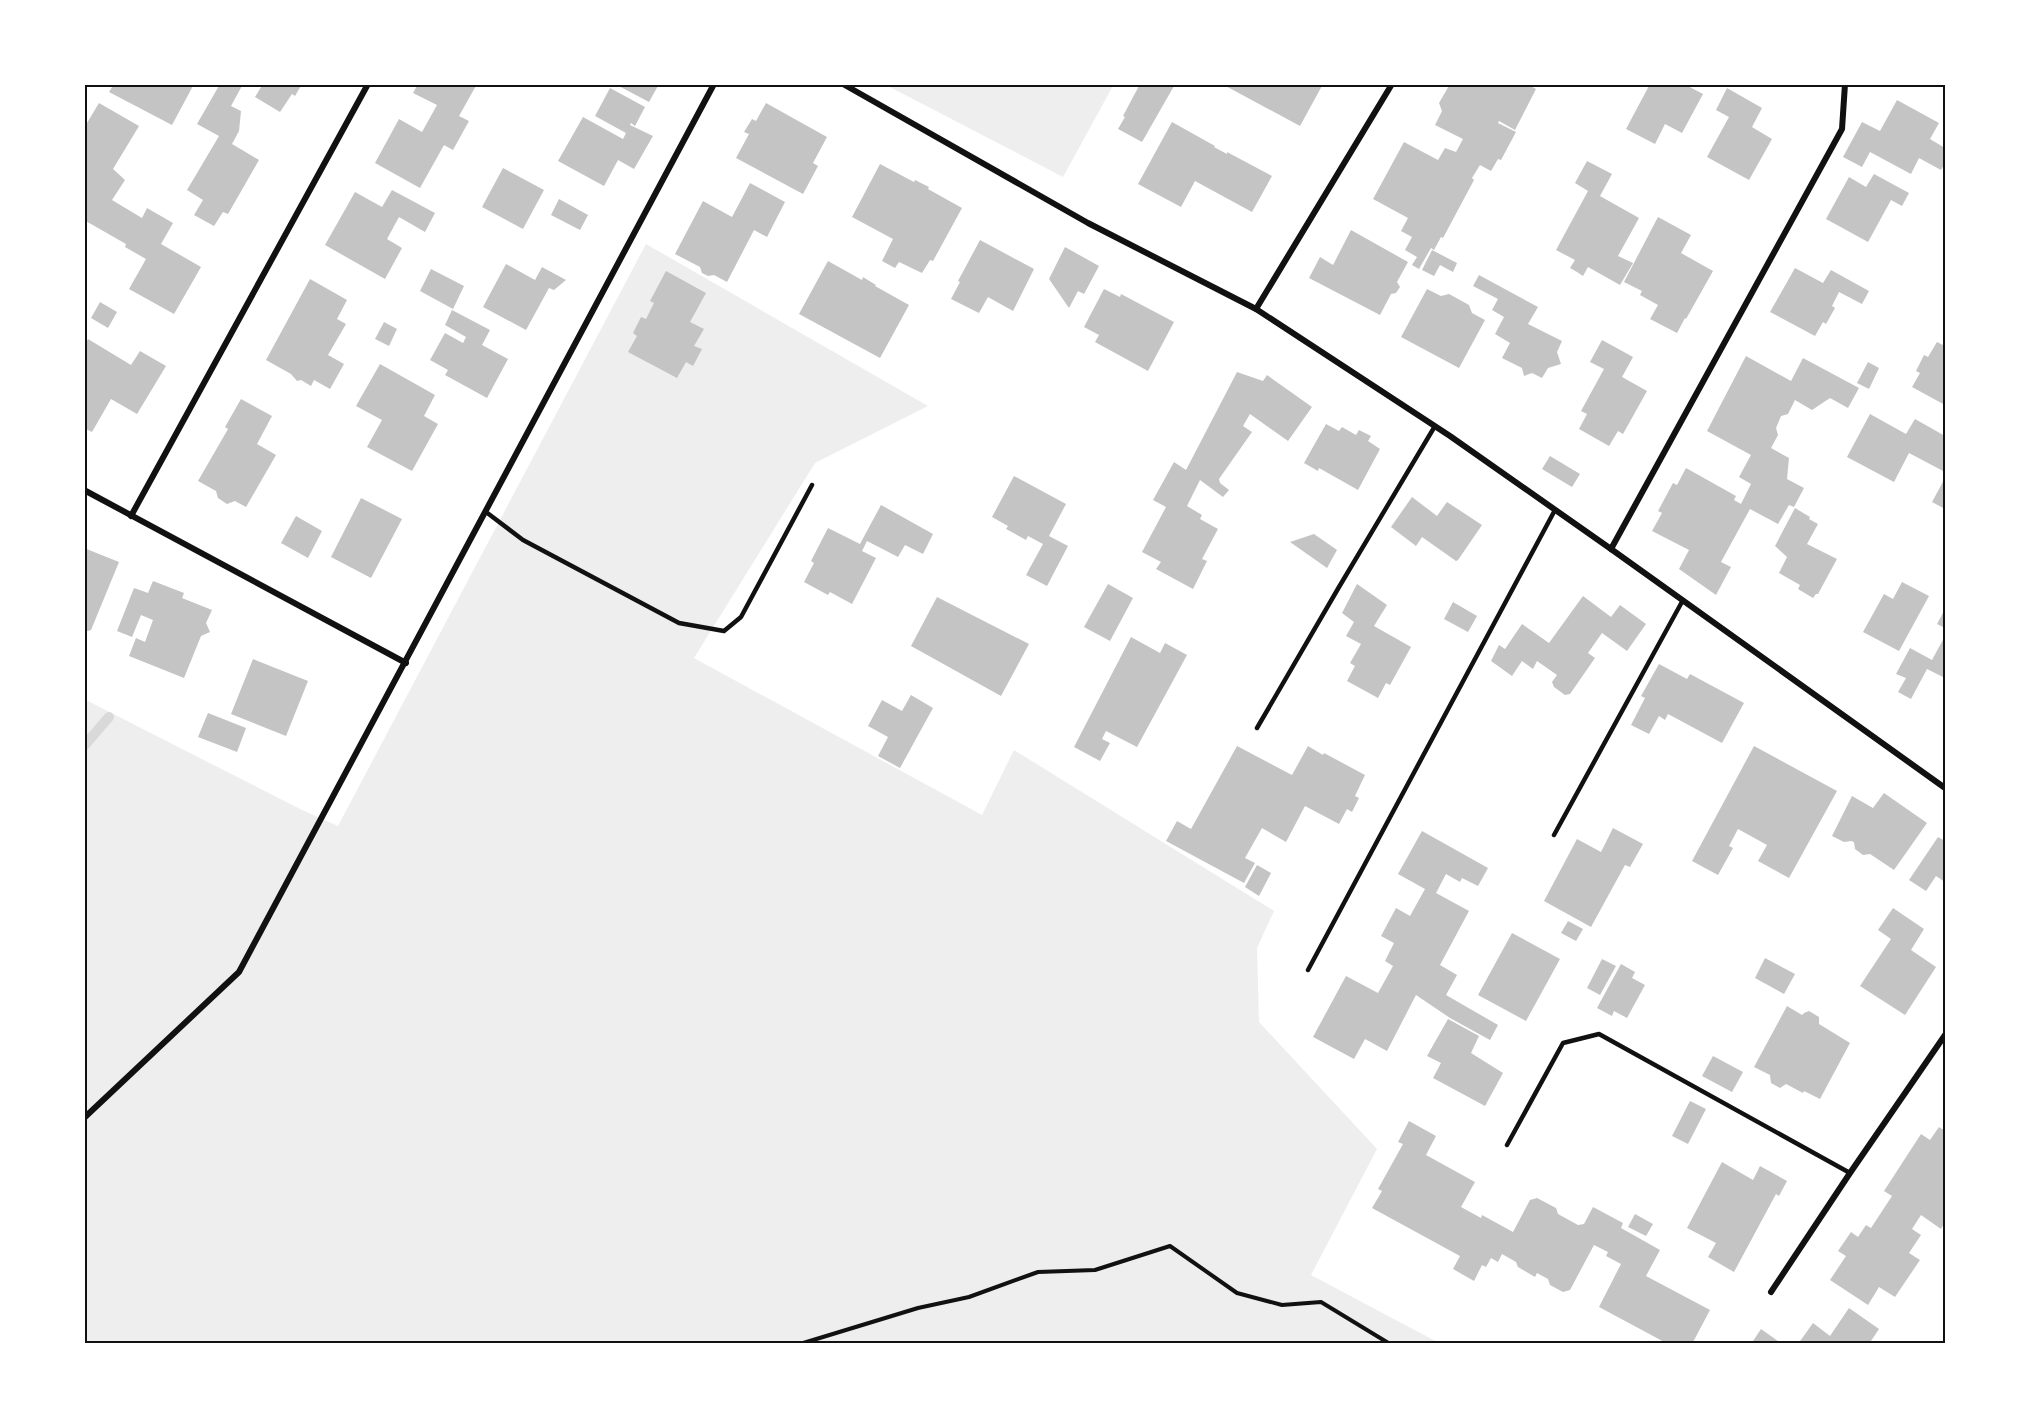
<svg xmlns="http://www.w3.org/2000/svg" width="2029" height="1428" viewBox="0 0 2029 1428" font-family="Merriweather,serif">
<rect width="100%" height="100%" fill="#fff"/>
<!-- green -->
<g fill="#eee">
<polygon points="884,84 1114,84 1063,177"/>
<polygon points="646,244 928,406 815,463 694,658 982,815 1014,750 1274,911 1257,948 1259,1022 1377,1149 1311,1275 1441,1344 84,1344 84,699 300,809 338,826"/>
</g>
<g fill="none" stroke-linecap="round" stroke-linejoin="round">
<!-- stream -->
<polyline stroke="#d9d9d9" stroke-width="10" points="84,746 109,717"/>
</g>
<!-- building -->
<g fill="#c4c4c4">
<polygon points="114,84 194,84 172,125 109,92"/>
<polygon points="220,84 243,84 231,106 241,111 239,131 232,144 259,160 228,214 223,212 214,226 194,215 203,200 187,190 219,136 197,124"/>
<polygon points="263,84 302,84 295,96 292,94 280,112 255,97"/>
<polygon points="418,84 477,84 459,116 469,121 453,150 444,145 420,188 375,163 399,119 422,132 437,105 413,93"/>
<polygon points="615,84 659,84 649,102"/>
<polygon points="1140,84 1170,84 1174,86 1142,142 1118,129 1125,117 1123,116"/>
<polygon points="1222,84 1323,84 1300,126"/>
<polygon points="1450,84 1527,84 1536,89 1515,130 1499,121 1498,123 1516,132 1501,160 1498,159 1491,171 1480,165 1472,178 1474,180 1443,238 1441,237 1434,250 1431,248 1419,269 1412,265 1417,257 1405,250 1412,237 1401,231 1408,218 1373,199 1404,142 1438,160 1445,148 1456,152 1463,139 1435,125 1442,111 1439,103"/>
<polygon points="1650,84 1684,84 1703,94 1682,133 1665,124 1655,144 1626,129"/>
<polygon points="610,88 645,107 635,126 631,123 630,125 653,136 634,169 618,160 604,186 558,161 583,117 623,139 626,133 595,116"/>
<polygon points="1727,88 1762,108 1752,127 1772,139 1749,180 1707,157 1729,117 1716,110"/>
<polygon points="1897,100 1939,123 1930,139 1945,148 1945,163 1941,170 1919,158 1911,174 1870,152 1862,167 1843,157 1862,122 1880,131"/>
<polygon points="99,103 139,126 113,169 125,180 112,200 142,218 147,208 173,223 161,244 201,267 174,314 129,289 146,259 125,247 126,244 84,220 84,128"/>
<polygon points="766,103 827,137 813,163 818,166 803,194 736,158 749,134 744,132 752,119 756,121"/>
<polygon points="1172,122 1215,146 1214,147 1227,154 1227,152 1272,176 1252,212 1195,181 1181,207 1138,184"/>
<polygon points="1587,161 1612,174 1600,196 1639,218 1618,256 1633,263 1620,285 1588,267 1583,276 1577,272 1570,268 1575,260 1556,250 1588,191 1575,183"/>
<polygon points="880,164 914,182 915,180 929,187 928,189 962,208 933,261 930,260 922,273 899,262 895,268 882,261 893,239 852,217"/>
<polygon points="503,168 544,190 523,229 482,207"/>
<polygon points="1874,174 1909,193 1902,206 1891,200 1868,242 1826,219 1849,177 1866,187"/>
<polygon points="750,183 785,202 767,237 754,230 727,282 714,275 708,276 702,273 700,267 675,254 703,201 732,217"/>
<polygon points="392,190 435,213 425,232 399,217 387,239 402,248 385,279 325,245 355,192 382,207"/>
<polygon points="559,199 588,215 580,230 551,215"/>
<polygon points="1658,217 1691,235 1681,253 1713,271 1686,319 1685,318 1677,333 1650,319 1658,305 1640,295 1642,291 1624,282"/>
<polygon points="1351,230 1408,262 1397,282 1400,287 1396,293 1391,294 1380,315 1309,278 1320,257 1333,265"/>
<polygon points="980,240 1034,269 1013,311 988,297 979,313 951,299 960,282 958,281"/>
<polygon points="1065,247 1099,266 1084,294 1078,291 1069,308 1049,279"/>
<polygon points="1432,250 1457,263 1453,272 1440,265 1434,276 1422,270"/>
<polygon points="828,261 862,280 863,277 876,285 875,286 909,305 880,358 799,314"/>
<polygon points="506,264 535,280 542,267 566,280 554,290 549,288 526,330 483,307"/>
<polygon points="1795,268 1823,283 1831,270 1869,291 1862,304 1839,292 1832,306 1835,308 1826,324 1823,322 1815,336 1770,312"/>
<polygon points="431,269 464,286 453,309 420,291"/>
<polygon points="666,271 706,293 690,322 704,329 694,346 702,349 693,366 686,362 677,378 628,352 637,336 633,333 641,317 646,319 654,303 650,301"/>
<polygon points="1479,275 1538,307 1528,324 1562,341 1557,352 1561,364 1548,368 1542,378 1532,373 1524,376 1522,368 1502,358 1510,343 1495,334 1504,317 1492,310 1498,299 1473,286"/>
<polygon points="310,279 347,300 337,319 346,324 328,355 344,364 330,389 314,380 311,386 301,380 297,381 291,374 266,360"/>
<polygon points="1104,289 1120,297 1121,294 1174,322 1148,371 1095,342 1099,335 1084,327"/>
<polygon points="1427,289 1441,296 1449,294 1469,305 1472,313 1485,320 1459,368 1401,337"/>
<polygon points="100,302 117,312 108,328 91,318"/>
<polygon points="452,310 490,330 482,345 508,359 487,398 445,375 448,370 430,360 445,333 463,343 466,337 445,325"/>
<polygon points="384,322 397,329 389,346 375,339"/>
<polygon points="88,339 131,365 140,351 166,366 137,414 111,399 92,432 84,428 84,346"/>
<polygon points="1602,340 1633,357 1622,377 1647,391 1623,434 1618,431 1609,446 1579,429 1587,414 1581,411 1604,369 1590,362"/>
<polygon points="1937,342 1945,346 1945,405 1912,387 1920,373 1916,371 1924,355 1928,357"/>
<polygon points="1746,356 1791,381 1803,358 1859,388 1848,408 1830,398 1812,410 1795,400 1788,414 1781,416 1776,428 1778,435 1771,448 1789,458 1787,479 1804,488 1794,507 1789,505 1778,524 1750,509 1721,562 1731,567 1716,595 1679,569 1689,550 1652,531 1662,513 1658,511 1673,483 1677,485 1686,468 1736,496 1734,500 1741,504 1751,484 1739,477 1751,455 1707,431"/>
<polygon points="1868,362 1879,368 1869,389 1857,383"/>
<polygon points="380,364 435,395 424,416 438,424 412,471 367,447 382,420 356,406"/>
<polygon points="1237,372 1263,381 1267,375 1312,407 1288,441 1250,414 1243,426 1252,432 1219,479 1220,483 1229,490 1223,497 1200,480 1187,506 1202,515 1200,519 1218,529 1202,559 1207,561 1193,589 1156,569 1161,562 1142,552 1166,507 1153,500 1174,462 1186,470"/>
<polygon points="241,399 272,416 257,444 276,455 246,507 235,501 227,504 218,498 216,491 198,481 228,429 225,427"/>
<polygon points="1870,414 1906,434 1915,419 1945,436 1945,472 1909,453 1894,482 1847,457"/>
<polygon points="1326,424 1339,431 1342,427 1356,435 1359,430 1371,436 1368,441 1380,449 1358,490 1319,468 1318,471 1304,463"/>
<polygon points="1550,456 1580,474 1572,487 1542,469"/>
<polygon points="1014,476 1066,504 1049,536 1068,546 1047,586 1026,575 1043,544 1028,536 1026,540 1006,529 1008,526 992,517"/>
<polygon points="1945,478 1945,509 1932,502"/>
<polygon points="1412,497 1437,516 1447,502 1482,525 1458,560 1456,561 1422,537 1416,546 1391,527"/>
<polygon points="361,498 402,519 371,578 331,557"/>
<polygon points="881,505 933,534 923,554 905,545 898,557 867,541 862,551 876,558 852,604 830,592 828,595 804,582 814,563 811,561 828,528 860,544"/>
<polygon points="1795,508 1810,517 1809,519 1818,524 1807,544 1837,559 1818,594 1816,594 1813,598 1798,589 1800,585 1779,573 1787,557 1775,546"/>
<polygon points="296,516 322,531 308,558 281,543"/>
<polygon points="1314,534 1337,550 1327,568 1290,542"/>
<polygon points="84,548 119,562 91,630 88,631 84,630"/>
<polygon points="153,581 184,593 182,598 212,610 206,623 210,632 201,636 184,678 129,656 136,638 145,642 153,620 141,615 132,637 117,631 134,588 148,593"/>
<polygon points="1902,582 1929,596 1899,651 1863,632 1884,594 1893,599"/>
<polygon points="1108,584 1133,598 1110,641 1084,627"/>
<polygon points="1357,584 1387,605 1374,626 1411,647 1390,685 1386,683 1378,698 1347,681 1355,666 1350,663 1361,644 1346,636 1354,622 1342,613"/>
<polygon points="1583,596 1611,617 1620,605 1646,624 1627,651 1602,633 1588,653 1595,658 1570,694 1565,695 1554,687 1552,682 1557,675 1537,661 1533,669 1522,661 1512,676 1491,661 1499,645 1505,649 1522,624 1549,643"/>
<polygon points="937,597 1029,644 1001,696 911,646"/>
<polygon points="1453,602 1477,616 1468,632 1444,619"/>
<polygon points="1945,609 1945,628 1937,624"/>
<polygon points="1945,636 1945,678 1927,669 1911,699 1898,692 1906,678 1896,674 1910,648 1932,660"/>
<polygon points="1131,637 1160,653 1165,643 1187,655 1137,747 1106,731 1102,739 1110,743 1100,761 1074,747"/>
<polygon points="253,659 308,681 286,736 231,714"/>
<polygon points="1659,664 1687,679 1690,674 1744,703 1722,743 1668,714 1665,720 1659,716 1649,734 1631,725 1645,698 1641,696"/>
<polygon points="911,695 933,708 900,768 878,756 888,737 868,726 882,700 902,711"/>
<polygon points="208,713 246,728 237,752 198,737"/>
<polygon points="1237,746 1292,775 1308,746 1323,755 1324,753 1365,775 1355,796 1359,798 1352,812 1347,809 1339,824 1305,806 1286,842 1262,828 1245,858 1255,863 1244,883 1166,841 1177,821 1191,829"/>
<polygon points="1754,746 1837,791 1789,878 1758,861 1767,845 1738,829 1729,846 1733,848 1718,875 1692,861"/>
<polygon points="1884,793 1927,823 1894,870 1870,854 1863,855 1855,849 1854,842 1851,841 1844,842 1832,836 1852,796 1873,808"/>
<polygon points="1613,828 1643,844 1630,867 1625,865 1591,927 1544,901 1577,839 1601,852"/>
<polygon points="1422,831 1488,868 1478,886 1462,878 1460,882 1446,874 1436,893 1469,911 1440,965 1457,975 1446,995 1498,1025 1490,1040 1450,1018 1416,995 1387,1051 1365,1039 1354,1059 1313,1037 1346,976 1378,993 1393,966 1385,961 1394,943 1381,936 1396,908 1410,916 1425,889 1398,874"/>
<polygon points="1938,837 1945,841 1945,882 1936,876 1926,891 1909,880"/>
<polygon points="1257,865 1271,873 1259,896 1245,887"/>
<polygon points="1893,908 1924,929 1911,950 1936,967 1905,1015 1860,986 1891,939 1878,930"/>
<polygon points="1568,921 1583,929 1576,941 1561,933"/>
<polygon points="1512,933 1560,959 1526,1021 1478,995"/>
<polygon points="1765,958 1795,974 1784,994 1755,978"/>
<polygon points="1602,959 1616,966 1600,995 1587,988"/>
<polygon points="1621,964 1635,972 1632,978 1645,985 1627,1018 1614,1011 1612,1016 1597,1008"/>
<polygon points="1787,1006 1802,1015 1804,1013 1809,1011 1819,1017 1819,1024 1850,1043 1820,1099 1804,1091 1803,1093 1786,1084 1780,1088 1771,1083 1770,1075 1754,1067"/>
<polygon points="1448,1019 1479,1036 1471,1053 1503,1073 1485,1106 1433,1078 1441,1063 1427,1056"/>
<polygon points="1713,1056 1743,1072 1732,1092 1702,1076"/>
<polygon points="1690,1101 1706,1109 1688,1144 1672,1136"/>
<polygon points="1409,1121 1436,1136 1426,1155 1475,1182 1461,1207 1481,1218 1482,1215 1513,1232 1530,1200 1537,1198 1556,1208 1558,1214 1578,1225 1584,1224 1593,1207 1623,1223 1621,1228 1660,1250 1646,1276 1710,1310 1692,1344 1668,1344 1599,1307 1621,1264 1606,1256 1608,1252 1594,1245 1570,1290 1563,1292 1550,1285 1548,1279 1537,1273 1535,1277 1518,1267 1516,1262 1502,1254 1498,1262 1491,1258 1486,1267 1482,1265 1474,1281 1453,1269 1460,1256 1372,1208 1382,1191 1378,1189 1403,1144 1398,1142"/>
<polygon points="1939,1127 1945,1131 1945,1222 1941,1229 1921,1215 1912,1229 1921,1235 1909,1253 1920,1260 1895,1297 1879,1287 1868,1305 1830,1280 1846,1256 1838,1251 1851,1232 1858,1237 1866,1225 1871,1228 1892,1196 1884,1191 1921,1134 1930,1140"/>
<polygon points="1722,1162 1753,1180 1760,1166 1787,1181 1779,1196 1776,1194 1734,1272 1708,1257 1716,1243 1687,1228"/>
<polygon points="1635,1214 1653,1224 1646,1236 1628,1227"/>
<polygon points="1849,1308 1879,1329 1869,1344 1798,1344 1813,1323 1830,1336"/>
<polygon points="1761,1329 1782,1344 1751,1344"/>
</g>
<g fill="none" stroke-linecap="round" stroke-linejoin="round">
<!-- path -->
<polyline stroke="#111" stroke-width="4" points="800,1344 918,1308 969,1297 1038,1272 1095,1270 1170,1246 1237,1293 1282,1305 1321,1302 1390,1344"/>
<!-- service -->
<g stroke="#111" stroke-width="4.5">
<polyline points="486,512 523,540 679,623 724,631 741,617 812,485"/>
<polyline points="1257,728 1339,587 1435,426"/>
<polyline points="1554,835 1683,600"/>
<polyline points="1308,970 1555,510"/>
<polyline points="1507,1145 1563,1043 1599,1034 1850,1173"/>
</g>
<!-- minor -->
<g stroke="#111" stroke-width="6">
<polyline points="843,84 1088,223 1256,309 1450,436 1611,549 1945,788"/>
<polyline points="1256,309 1392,84"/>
<polyline points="84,490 406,663"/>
<polyline points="131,516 368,84"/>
<polyline points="1611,549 1842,129 1845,84"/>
<polyline points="84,1118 239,972 714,84"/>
<polyline points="1771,1292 1850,1173 1945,1035"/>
</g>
</g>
<!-- border -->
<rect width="2029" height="1428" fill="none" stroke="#ffffff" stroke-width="171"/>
<rect x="86" y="86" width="1858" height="1256" fill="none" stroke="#111" stroke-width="2"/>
</svg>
